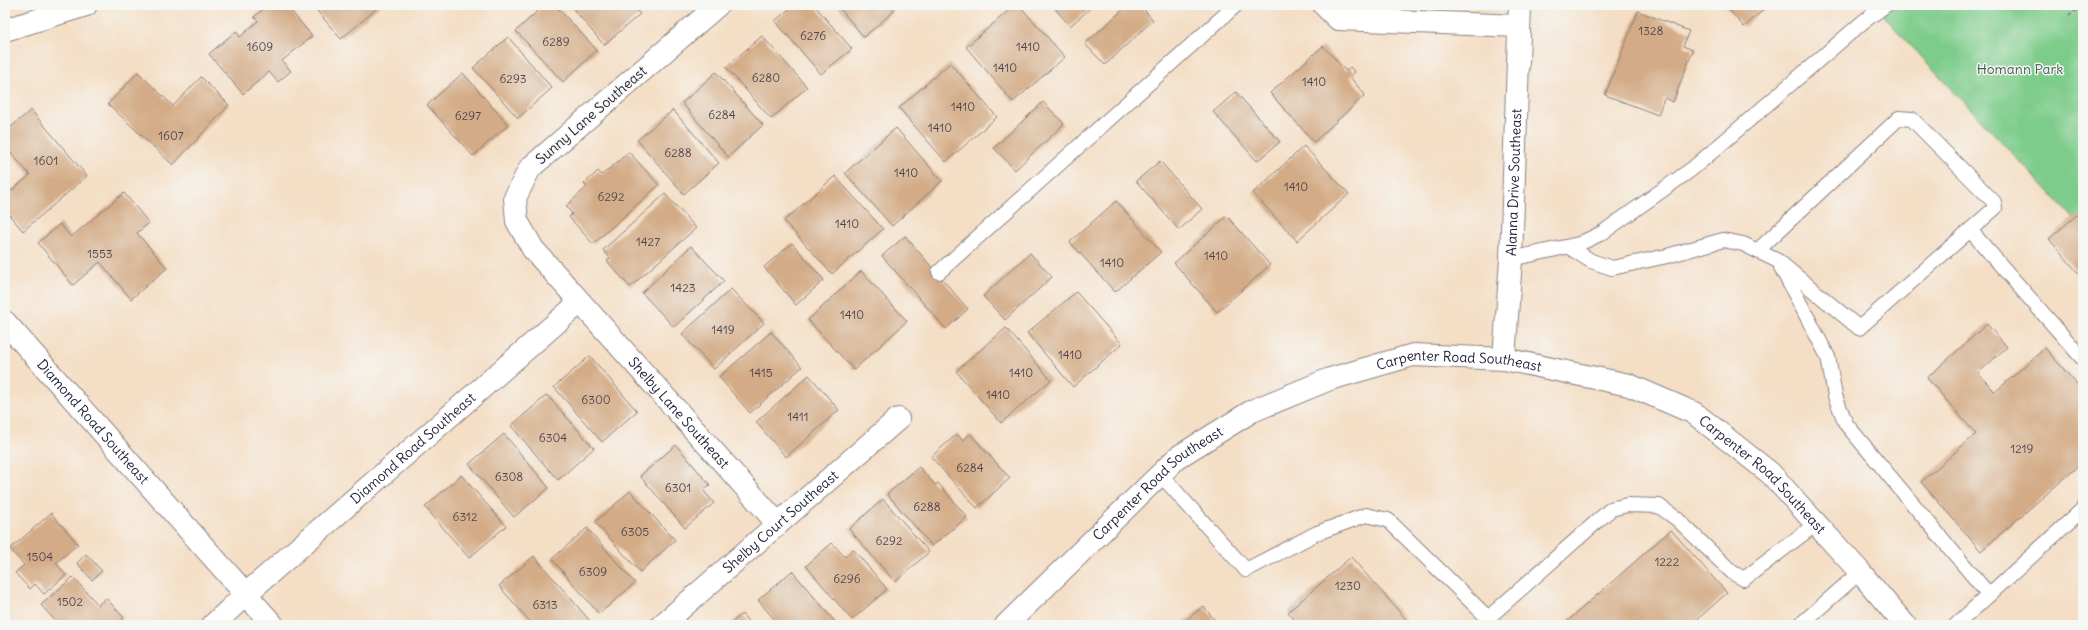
<svg xmlns="http://www.w3.org/2000/svg" width="2088" height="630" viewBox="0 0 2088 630" font-family="Delius,sans-serif">
<rect width="100%" height="100%" fill="#f6f6f2"/>
<filter id="ink" filterUnits="userSpaceOnUse"><feTurbulence type="fractalNoise" baseFrequency=".025" numOctaves="2"/><feDisplacementMap in="SourceGraphic" scale="8" xChannelSelector="R" yChannelSelector="G"/><feConvolveMatrix kernelMatrix="1 2 1 2 8 2 1 2 1" color-interpolation-filters="sRGB"/></filter>
<filter id="wash" filterUnits="userSpaceOnUse"><feTurbulence type="fractalNoise" baseFrequency=".012" numOctaves="4" result="noise"/><feDisplacementMap in="SourceGraphic" scale="16" xChannelSelector="R" yChannelSelector="G"/><feGaussianBlur stdDeviation="0.9" result="paint"/><feColorMatrix in="noise" values="0 0 0 0 0 0 0 0 0 0 0 0 0 0 0 0 0 1.4 0 .05"/><feComposite in="paint" operator="in"/></filter>
<g filter="url(#wash)">
<rect width="100%" height="100%" fill="#f4dec5"/>
<!-- green -->
<polygon fill="#7ecc8b" stroke="#507763" points="1875,5 2083,5 2083,228 1899,33"/>
<g id="blocks">
<!-- building -->
<g fill="#d3ab86">
<polygon points="268,5 286,5 312,36 282,61 291,71 278,82 269,72 243,94 209,54 236,31 240,37 258,21 254,17"/>
<polygon points="312,5 381,5 341,39"/>
<polygon points="544,5 555,5 597,50 563,82 516,31"/>
<polygon points="570,5 632,5 640,14 604,45"/>
<polygon points="794,5 814,5 852,49 821,74 775,21"/>
<polygon points="837,5 889,5 894,11 864,37"/>
<polygon points="1015,5 1019,5 1065,57 1013,102 966,47"/>
<polygon points="1052,5 1094,5 1070,26"/>
<polygon points="1128,5 1140,5 1153,20 1105,65 1085,44"/>
<polygon points="1725,5 1769,5 1744,27"/>
<polygon points="1638,11 1689,31 1683,46 1693,50 1673,102 1664,98 1658,115 1605,95"/>
<polygon points="762,36 807,87 771,119 726,67"/>
<polygon points="508,37 552,88 518,118 473,68"/>
<polygon points="1323,46 1346,71 1350,67 1355,72 1350,77 1365,95 1314,142 1270,93"/>
<polygon points="950,63 997,117 946,162 899,108"/>
<polygon points="138,72 173,106 201,77 229,105 173,165 108,104"/>
<polygon points="716,72 763,125 728,157 682,103"/>
<polygon points="463,73 508,125 473,156 427,105"/>
<polygon points="1236,92 1280,142 1257,161 1213,112"/>
<polygon points="1043,102 1064,124 1015,170 994,148"/>
<polygon points="31,110 87,176 23,231 5,210 5,196 30,175 5,146 5,132"/>
<polygon points="673,110 719,163 684,194 637,140"/>
<polygon points="896,128 942,181 892,226 845,173"/>
<polygon points="1304,146 1349,194 1297,241 1253,193"/>
<polygon points="629,152 659,185 593,244 569,217 572,214 566,206 587,187 584,184 598,171 602,175"/>
<polygon points="1160,161 1202,209 1179,230 1136,181"/>
<polygon points="835,176 883,229 832,274 784,221"/>
<polygon points="124,193 149,223 137,233 167,268 131,299 100,262 73,285 38,243 60,224 71,237"/>
<polygon points="665,194 696,228 630,287 607,261 610,258 603,250"/>
<polygon points="1116,201 1161,252 1115,292 1070,242"/>
<polygon points="2078,214 2083,220 2083,274 2081,276 2049,239"/>
<polygon points="1227,216 1270,265 1217,312 1174,263"/>
<polygon points="905,236 968,309 946,329 882,256"/>
<polygon points="792,243 824,280 796,305 764,267"/>
<polygon points="691,246 724,281 674,327 642,293"/>
<polygon points="1030,253 1052,277 1005,320 983,296"/>
<polygon points="861,271 907,321 854,370 808,320"/>
<polygon points="731,289 764,323 714,369 682,334"/>
<polygon points="1076,292 1122,344 1073,387 1027,333"/>
<polygon points="1987,324 2007,347 1978,373 1995,392 2045,348 2083,391 2083,462 1981,551 1921,482 1976,434 1927,378"/>
<polygon points="1006,328 1051,380 1001,423 956,371"/>
<polygon points="771,332 802,367 750,413 719,377"/>
<polygon points="590,356 637,411 602,442 554,387"/>
<polygon points="809,375 839,410 786,457 756,422"/>
<polygon points="547,395 594,448 558,480 511,426"/>
<polygon points="504,434 549,488 514,517 469,464"/>
<polygon points="957,434 963,441 970,434 1010,478 977,508 931,457"/>
<polygon points="676,445 710,485 703,490 714,503 685,528 640,476"/>
<polygon points="919,467 935,485 938,483 967,517 932,546 887,494"/>
<polygon points="461,475 506,526 469,558 425,507"/>
<polygon points="630,491 675,540 640,572 595,522"/>
<polygon points="883,499 929,552 895,582 849,529"/>
<polygon points="51,513 78,544 56,563 66,575 44,594 35,584 30,589 15,573 24,565 10,549"/>
<polygon points="587,528 635,583 599,614 552,559"/>
<polygon points="1671,530 1727,593 1691,625 1563,625"/>
<polygon points="832,543 845,557 853,549 887,589 852,620 806,566"/>
<polygon points="86,554 102,571 92,580 77,563"/>
<polygon points="534,556 591,622 588,625 533,625 499,586"/>
<polygon points="1351,557 1411,625 1299,625 1288,612"/>
<polygon points="792,571 837,624 836,625 779,625 758,600"/>
<polygon points="73,577 98,605 106,598 124,618 116,625 59,625 41,605"/>
<polygon points="1203,606 1219,625 1181,625"/>
<polygon points="742,614 751,625 729,625"/>
<polygon points="762,620 766,625 755,625"/>
</g>
</g>
</g>
<g filter="url(#ink)">
<use href="#blocks" fill-opacity="0" stroke="#8b8080" stroke-width="1"/>
<g fill="none" stroke-linecap="round" stroke-linejoin="round">
<defs>
<g id="service">
<polyline points="1569,247 1591,261 1612,268 1667,256 1723,240 1743,244 1778,261 1859,328 1970,230 2083,359"/>
<polyline points="1757,251 1899,118 1912,119 1994,202 1995,208 1970,230"/>
<polyline points="1511,259 1579,244 1602,233 1692,169 1864,21 1886,5"/>
<polyline points="1781,267 1828,357 1835,396 1846,424 1989,595"/>
<polyline points="939,272 1236,5"/>
<polyline points="1161,475 1246,570 1317,533 1366,515 1388,520 1488,618 1611,509 1627,505 1659,506 1677,519 1733,573 1744,579 1816,524"/>
<polyline points="1800,625 1860,572"/>
<polyline points="1956,625 2083,509"/>
</g>
<g id="minor">
<path id="s1" d="M718,5L530,168L515,198L517,221L533,249L778,524"/>
<polyline points="1324,5 1338,19 1519,26"/>
<polyline points="5,30 86,5"/>
<path id="s2" d="M5,322L273,625"/>
<path id="s3" d="M1504,359L1511,259L1520,5"/>
<path id="s4" d="M213,625L246,594L579,303"/>
<path id="s5" d="M662,625L898,419"/>
</g>
<g id="tertiary">
<path id="s6" d="M1006,625L1178,457L1252,411L1330,379L1413,355L1504,359L1629,385L1694,413L1770,473L1860,572L1905,625"/>
</g>
</defs>
<!-- service casing -->
<use href="#service" stroke="#8b8080" stroke-width="16"/>
<!-- minor casing -->
<use href="#minor" stroke="#8b8080" stroke-width="24"/>
<!-- tertiary casing -->
<use href="#tertiary" stroke="#8b8080" stroke-width="24"/>
<!-- path -->
<polyline stroke="#8b8080" stroke-width="2.5" stroke-dasharray="3 3" stroke-linecap="butt" points="2069,15 2083,6"/>
<!-- service -->
<use href="#service" stroke="#fff" stroke-width="14"/>
<!-- minor -->
<use href="#minor" stroke="#fff" stroke-width="22"/>
<!-- tertiary -->
<use href="#tertiary" stroke="#fff" stroke-width="22"/>
</g>
</g>
<g text-anchor="middle" dominant-baseline="central" stroke-width="3" stroke-linejoin="round" paint-order="stroke">
<!-- number labels -->
<g font-size="12" fill="#4e444e">
<text x="1651" y="30">1328</text>
<text x="813" y="35">6276</text>
<text x="556" y="41">6289</text>
<text x="260" y="46">1609</text>
<text x="1028" y="46">1410</text>
<text x="1005" y="67">1410</text>
<text x="766" y="77">6280</text>
<text x="513" y="78">6293</text>
<text x="1314" y="81">1410</text>
<text x="963" y="106">1410</text>
<text x="722" y="114">6284</text>
<text x="468" y="115">6297</text>
<text x="940" y="127">1410</text>
<text x="171" y="135">1607</text>
<text x="678" y="152">6288</text>
<text x="46" y="160">1601</text>
<text x="906" y="172">1410</text>
<text x="1296" y="186">1410</text>
<text x="611" y="196">6292</text>
<text x="847" y="223">1410</text>
<text x="648" y="241">1427</text>
<text x="100" y="253">1553</text>
<text x="1216" y="255">1410</text>
<text x="1112" y="262">1410</text>
<text x="683" y="287">1423</text>
<text x="852" y="314">1410</text>
<text x="723" y="329">1419</text>
<text x="1070" y="354">1410</text>
<text x="761" y="372">1415</text>
<text x="1021" y="372">1410</text>
<text x="998" y="394">1410</text>
<text x="596" y="399">6300</text>
<text x="798" y="416">1411</text>
<text x="553" y="437">6304</text>
<text x="2022" y="448">1219</text>
<text x="970" y="467">6284</text>
<text x="509" y="476">6308</text>
<text x="678" y="487">6301</text>
<text x="927" y="506">6288</text>
<text x="465" y="516">6312</text>
<text x="635" y="531">6305</text>
<text x="889" y="540">6292</text>
<text x="40" y="556">1504</text>
<text x="1667" y="561">1222</text>
<text x="593" y="571">6309</text>
<text x="847" y="578">6296</text>
<text x="1348" y="585">1230</text>
<text x="70" y="601">1502</text>
<text x="545" y="604">6313</text>
</g>
<!-- park labels -->
<g font-size="14" fill="#425e57" stroke="#f6f6f2">
<text x="2020" y="69">Homann Park</text>
</g>
<!-- street labels -->
<g font-size="14" fill="#22223b" stroke="#f6f6f2">
<text transform="translate(591 115) rotate(-41)">Sunny Lane Southeast</text>
<text stroke="none"><textPath href="#s3" startOffset="177">Alanna Drive Southeast</textPath></text>
<text stroke="none"><textPath href="#s6" startOffset="544">Carpenter Road Southeast</textPath></text>
<text stroke="none"><textPath href="#s1" startOffset="557">Shelby Lane Southeast</textPath></text>
<text stroke="none"><textPath href="#s2" startOffset="133">Diamond Road Southeast</textPath></text>
<text stroke="none"><textPath href="#s4" startOffset="267">Diamond Road Southeast</textPath></text>
<text stroke="none"><textPath href="#s6" startOffset="880">Carpenter Road Southeast</textPath></text>
<text stroke="none"><textPath href="#s6" startOffset="208">Carpenter Road Southeast</textPath></text>
<text stroke="none"><textPath href="#s5" startOffset="157">Shelby Court Southeast</textPath></text>
</g>
</g>
<!-- margin -->
<rect width="2088" height="630" fill="none" stroke="#f6f6f2" stroke-width="20"/>
</svg>
